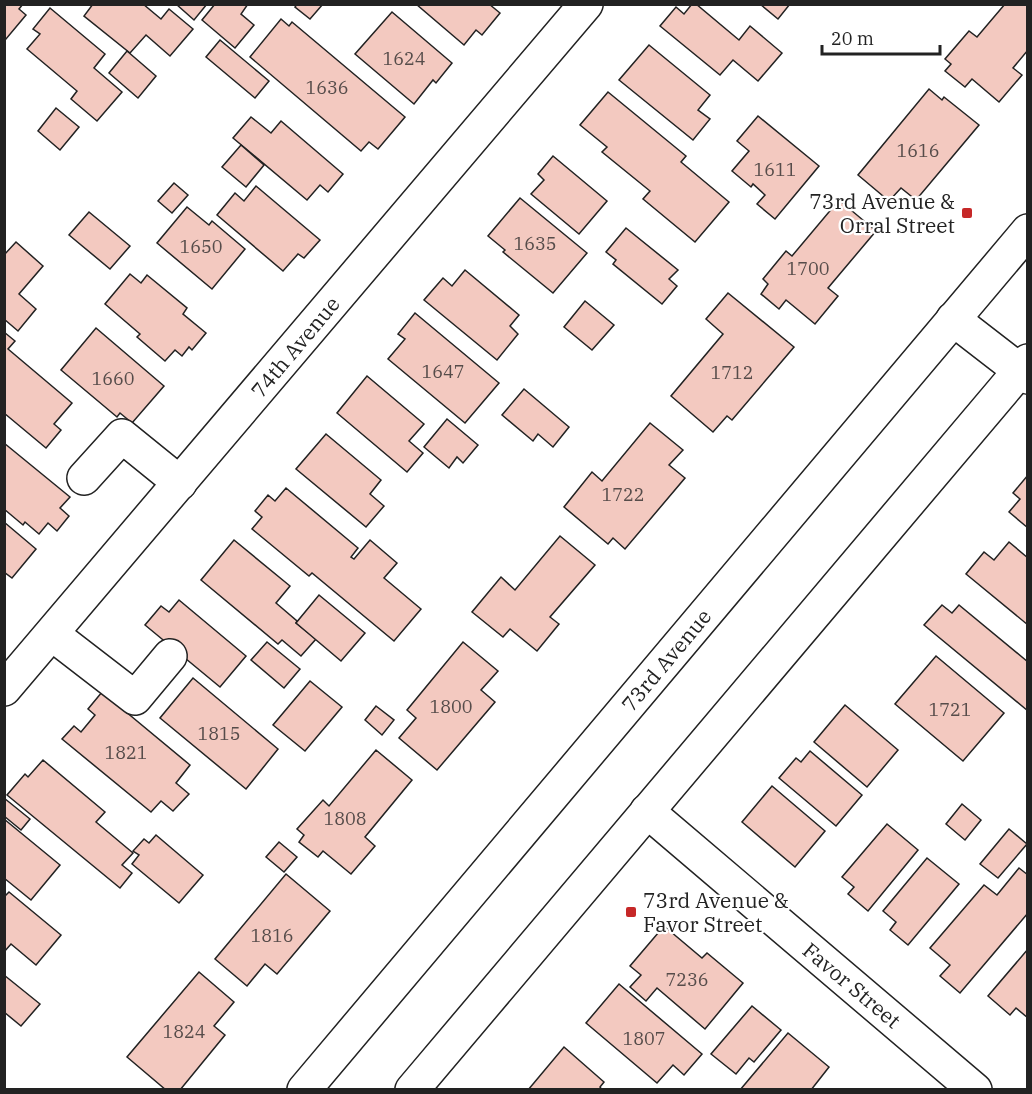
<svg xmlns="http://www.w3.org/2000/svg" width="1032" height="1094" viewBox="0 0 1032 1094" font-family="'IBM Plex Serif',serif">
<rect width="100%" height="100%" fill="#fff"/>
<!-- building -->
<g fill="#f3c9c0" stroke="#222" stroke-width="1.5">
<polygon points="4,4 23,4 19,9 26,15 6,39 4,37"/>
<polygon points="93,4 143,4 161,19 169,9 193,29 170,56 146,35 130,53 84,16"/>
<polygon points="176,4 207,4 194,20"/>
<polygon points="215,4 248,4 241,14 254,25 235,48 202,20"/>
<polygon points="297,4 323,4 310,19 295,7"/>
<polygon points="416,4 489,4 500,13 482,35 476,30 464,45"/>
<polygon points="692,4 696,4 739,40 750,26 782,53 758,81 733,60 720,75 660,26 676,7 684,14"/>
<polygon points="760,4 790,4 778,19"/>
<polygon points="1005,4 1028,4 1028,50 1013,68 1022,75 999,102 972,79 965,87 945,71 951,64 945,59 969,31 977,37"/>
<polygon points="50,8 105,54 94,68 122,92 97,121 71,99 77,91 27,49 40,34 33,29"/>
<polygon points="392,12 452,63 436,83 433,80 414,104 355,54"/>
<polygon points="281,19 289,26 292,22 405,117 378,149 369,142 361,151 250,57"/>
<polygon points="220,40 269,81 255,98 206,57"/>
<polygon points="649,45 710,95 698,110 710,119 693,140 619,80"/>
<polygon points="127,51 156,76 138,98 109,73"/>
<polygon points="929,89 942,100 944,97 979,125 916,200 901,188 889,201 858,175"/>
<polygon points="608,92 686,156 681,162 729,202 695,242 643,199 650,191 602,152 607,147 580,125"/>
<polygon points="56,108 79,127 60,150 38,131"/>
<polygon points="758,116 819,166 775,219 757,204 765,195 753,184 751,187 732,171 749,151 737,141"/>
<polygon points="251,117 271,133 281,121 343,174 328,192 320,185 307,200 233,138"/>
<polygon points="241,145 264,165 246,187 222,167"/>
<polygon points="553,156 607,201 579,234 531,194 544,180 538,174"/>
<polygon points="174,183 188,195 172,213 158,201"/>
<polygon points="256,186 320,240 304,258 298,254 283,271 217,215 235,193 244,201"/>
<polygon points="520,198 587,253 553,293 503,252 505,250 488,236"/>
<polygon points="839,200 876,231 828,288 838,296 815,324 786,300 779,309 761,294 768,284 763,279 786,251 792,256"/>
<polygon points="187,207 209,225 212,221 245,249 212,289 157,243"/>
<polygon points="89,212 130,246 110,269 69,235"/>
<polygon points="626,228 678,270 669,279 677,286 662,304 613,264 616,260 606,252"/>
<polygon points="16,242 43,266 19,294 36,309 18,331 4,319 4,255"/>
<polygon points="465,270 519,315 510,326 518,334 497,360 424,300 443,278 452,286"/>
<polygon points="130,274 141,283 147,275 187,308 183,314 206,333 192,350 189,347 182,356 175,350 165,361 137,337 140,334 105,304"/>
<polygon points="728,293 794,347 732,420 727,416 713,432 671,396 723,334 706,319"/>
<polygon points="585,301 614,325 592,350 564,327"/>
<polygon points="415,313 499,383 465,423 388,359 405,339 398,334"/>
<polygon points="96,328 164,386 132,423 120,413 117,417 61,370"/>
<polygon points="4,332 15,341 8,349 72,403 54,424 61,430 46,448 4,413"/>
<polygon points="367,376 424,424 409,441 423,453 407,472 337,413"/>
<polygon points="524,389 569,427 553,447 538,434 533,441 502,415"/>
<polygon points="447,419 478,445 463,463 457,457 449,468 424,447"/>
<polygon points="650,423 683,450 669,465 685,478 625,549 613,538 608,544 564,507 592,472 602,481"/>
<polygon points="326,434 381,480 370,494 384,506 366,527 296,469"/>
<polygon points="4,443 70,497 60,508 69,516 57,531 48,523 39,534 25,522 23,525 4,509"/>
<polygon points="1028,475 1028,528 1009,512 1020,499 1013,493"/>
<polygon points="286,488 358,548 351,557 354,559 370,540 397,563 384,578 421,609 394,641 312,573 309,576 252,529 262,517 255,511 268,495 275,501"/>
<polygon points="4,522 36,549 12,578 4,572"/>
<polygon points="560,536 595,565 550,617 559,624 537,651 510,629 503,637 472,612 501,577 515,590"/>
<polygon points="234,540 290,586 276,603 297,621 296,623 316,639 301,656 282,640 278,644 201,580"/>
<polygon points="1009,542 1028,558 1028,625 966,574 984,552 994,560"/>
<polygon points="319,595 365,633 341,661 296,623"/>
<polygon points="179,600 246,656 220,687 145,625 161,606 169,612"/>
<polygon points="942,605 952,613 959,605 1028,662 1028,711 924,625"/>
<polygon points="267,642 300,669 284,688 251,660"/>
<polygon points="463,642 498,671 481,690 495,702 437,770 399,738 416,718 407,710"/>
<polygon points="936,656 1004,713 963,761 895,704"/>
<polygon points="193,678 278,749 246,789 160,718"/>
<polygon points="310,681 342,707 305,751 273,725"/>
<polygon points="102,692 190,765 176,783 189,794 173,811 161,801 151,812 62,739 74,726 81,732 95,715 88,709"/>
<polygon points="845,705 898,750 867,787 814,742"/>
<polygon points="376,706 394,720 382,735 365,720"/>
<polygon points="376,750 412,780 365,837 375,846 351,874 323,851 318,857 299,842 304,835 297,829 323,800 329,806"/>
<polygon points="810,751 862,795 836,826 779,778 796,758 801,762"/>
<polygon points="43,760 105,812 96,822 133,853 122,865 132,873 120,888 7,795 25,774 28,777"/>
<polygon points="772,786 825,831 795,867 742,822"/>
<polygon points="4,798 30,819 21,830 4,816"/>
<polygon points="962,804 981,820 965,840 946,824"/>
<polygon points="4,819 60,865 31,900 4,878"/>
<polygon points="887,824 918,850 868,911 848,894 854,887 842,877"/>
<polygon points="1009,829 1027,844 998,878 980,864"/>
<polygon points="156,835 203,875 179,903 132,864 139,855 133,851 144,839 149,843"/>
<polygon points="279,842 297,857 284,872 266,857"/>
<polygon points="927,858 959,884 908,945 890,930 896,922 883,911"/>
<polygon points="1019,868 1028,875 1028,913 960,993 940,976 950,965 930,948 984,885 997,895"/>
<polygon points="286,874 330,911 277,974 265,964 247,986 215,959"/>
<polygon points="9,892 61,935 36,965 11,944 4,952 4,897"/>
<polygon points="664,926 702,958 707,953 743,983 705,1029 657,988 646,1001 630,987 641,975 630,966"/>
<polygon points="1028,949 1028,1018 1016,1008 1010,1015 988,996"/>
<polygon points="199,972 234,1002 214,1026 225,1035 180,1090 166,1090 127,1057"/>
<polygon points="4,975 40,1004 21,1026 4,1012"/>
<polygon points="619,984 702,1054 684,1075 673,1065 657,1083 586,1023"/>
<polygon points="752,1006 781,1030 754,1062 749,1058 736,1074 711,1054"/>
<polygon points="788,1033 829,1067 811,1090 740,1090"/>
<polygon points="564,1047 604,1082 600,1087 602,1090 528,1090"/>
</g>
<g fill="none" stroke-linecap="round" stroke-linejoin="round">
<defs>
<g id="minor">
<polyline points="953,319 1028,377"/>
<polyline points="84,478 122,436 180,483"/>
<polyline points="52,634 135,698 170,656"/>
<polyline points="4,689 586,4"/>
<polyline points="647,811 975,1090"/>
</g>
<g id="major">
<polyline points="304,1090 1028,231"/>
<polyline points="412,1090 1028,361"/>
</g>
</defs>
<!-- minor casing -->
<use href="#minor" stroke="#222" stroke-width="36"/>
<!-- major casing -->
<use href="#major" stroke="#222" stroke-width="36"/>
<!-- minor -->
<use href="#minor" stroke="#fff" stroke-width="33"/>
<!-- major -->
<use href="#major" stroke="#fff" stroke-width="33"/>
</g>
<!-- markers -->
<g fill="#c62828" stroke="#fff" stroke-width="2">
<rect x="961" y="207" width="12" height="12" rx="3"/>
<rect x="625" y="906" width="12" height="12" rx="3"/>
</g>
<g text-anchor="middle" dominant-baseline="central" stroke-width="4.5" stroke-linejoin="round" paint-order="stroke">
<!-- number labels -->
<g font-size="18" fill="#564c4a">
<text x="404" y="58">1624</text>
<text x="327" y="87">1636</text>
<text x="918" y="150">1616</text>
<text x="775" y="169">1611</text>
<text x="535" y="243">1635</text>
<text x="201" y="246">1650</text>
<text x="808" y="268">1700</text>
<text x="443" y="371">1647</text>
<text x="732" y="372">1712</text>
<text x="113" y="378">1660</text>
<text x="623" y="494">1722</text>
<text x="451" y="706">1800</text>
<text x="950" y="709">1721</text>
<text x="219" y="733">1815</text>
<text x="126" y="752">1821</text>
<text x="345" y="818">1808</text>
<text x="272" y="935">1816</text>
<text x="687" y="979">7236</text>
<text x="184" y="1031">1824</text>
<text x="644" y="1038">1807</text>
</g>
<!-- poi labels -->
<g font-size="21" fill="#222" stroke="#fff" text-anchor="end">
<text x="955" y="201">73rd Avenue &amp;<tspan x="955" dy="24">Orral Street</tspan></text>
<text x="643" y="900" text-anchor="start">73rd Avenue &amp;<tspan x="643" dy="24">Favor Street</tspan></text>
</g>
<!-- street labels -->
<g font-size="21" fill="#222" stroke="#fff">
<text transform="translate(295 347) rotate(-50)">74th Avenue</text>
<text transform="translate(666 660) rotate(-50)">73rd Avenue</text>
<text transform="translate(852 985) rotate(40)">Favor Street</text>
</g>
</g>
<!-- border -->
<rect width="1032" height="1094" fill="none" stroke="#222222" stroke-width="12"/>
<!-- scale -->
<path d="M822 45v9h118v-9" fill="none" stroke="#222222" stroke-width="3"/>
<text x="831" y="45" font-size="18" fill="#222222" stroke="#ffffff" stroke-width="4.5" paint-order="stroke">20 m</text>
</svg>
